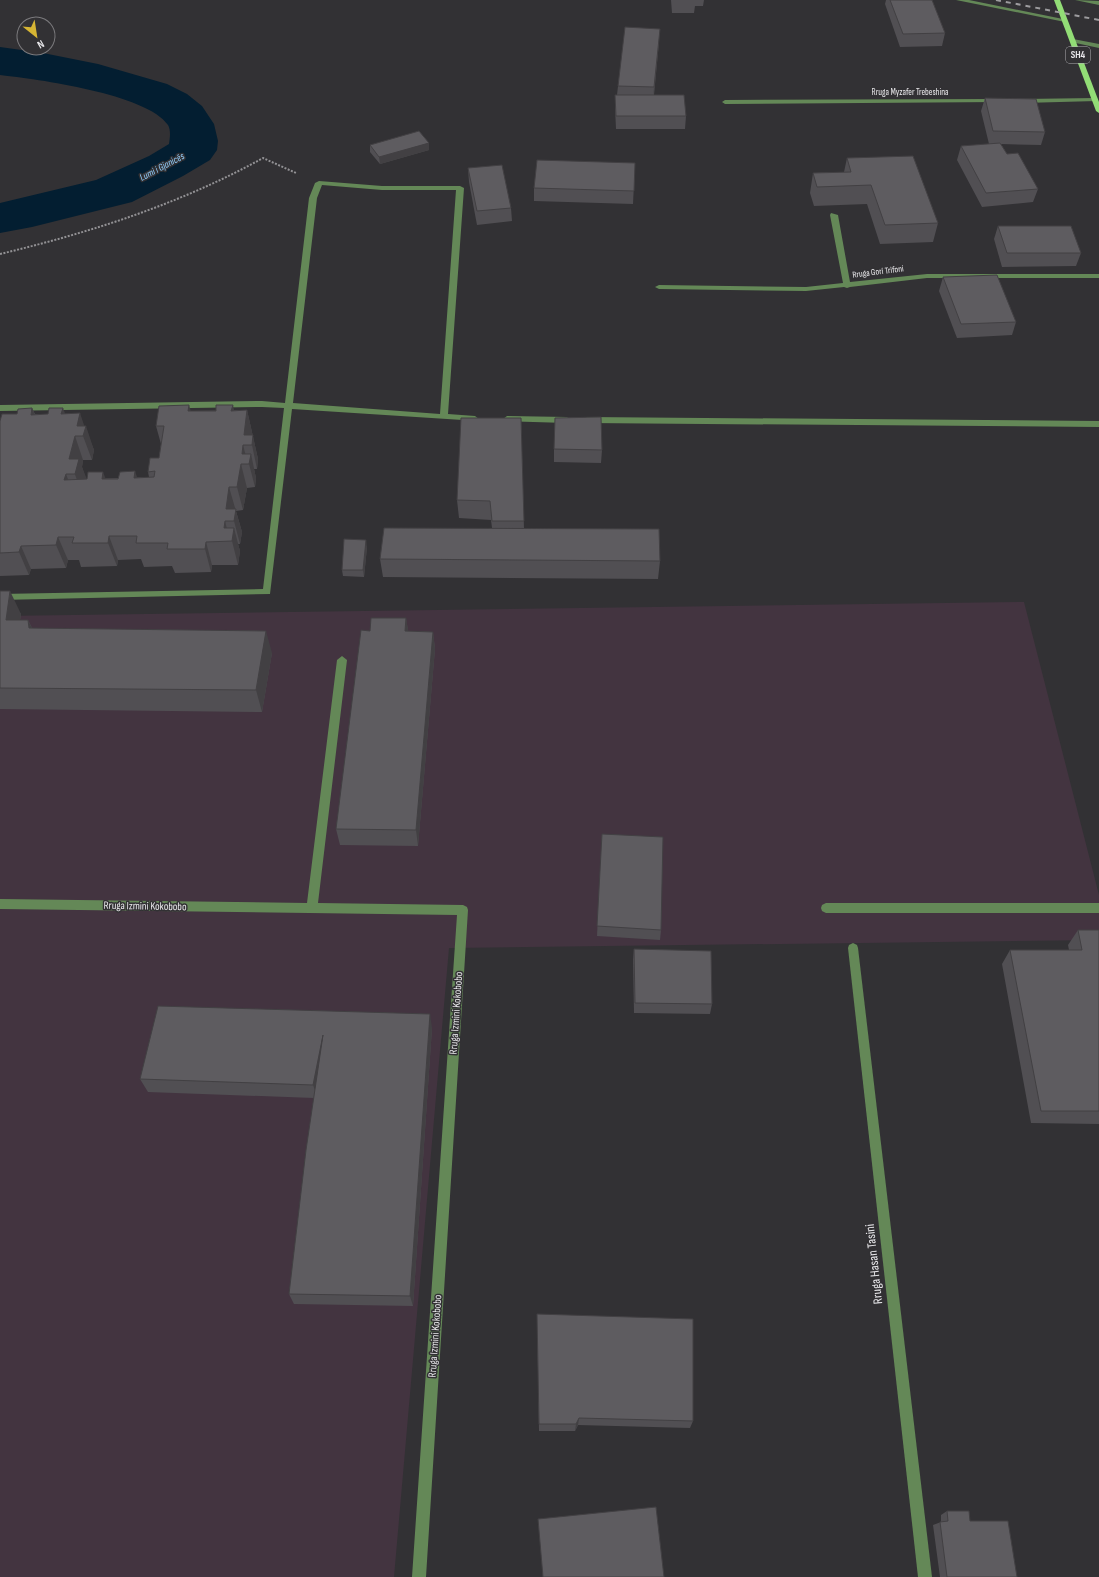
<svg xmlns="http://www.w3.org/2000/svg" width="1099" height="1577" viewBox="0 0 1099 1577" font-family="'Sofia Sans Condensed',sans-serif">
<rect width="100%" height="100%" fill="#323134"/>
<!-- industrial -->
<polygon fill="#433440" points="1024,602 1099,895 1099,940 449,948 394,1577 0,1577 0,616"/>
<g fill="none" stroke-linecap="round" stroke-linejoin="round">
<!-- river -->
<path fill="#031e31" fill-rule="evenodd" d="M0,47L43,53L98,64L167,84L187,94L202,106L214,124L218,141L217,150L210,160L183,176L132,202L32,227L0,233V203L96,180L149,156L169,144C170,138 171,130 168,125C147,94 37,79 0,75Z"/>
<!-- path -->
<path stroke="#929194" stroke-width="2" stroke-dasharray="2 1.5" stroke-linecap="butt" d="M0,254C92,232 180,204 263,158L296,173"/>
<!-- minor -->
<g fill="#648857" fill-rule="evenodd">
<polygon points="956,0 969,0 1068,20 1065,22"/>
<polygon points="1075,0 1099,1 1099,5"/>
<polygon points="1073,39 1099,44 1099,48 1071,42 1070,41"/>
<polygon points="1095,98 1098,100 1097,101 1023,103 1020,101 1023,99"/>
<polygon points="997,99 999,100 999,102 725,104 722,102 725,100"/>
<path d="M319,181L382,186H460L464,188L448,414L475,416L479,419L478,421L292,409L270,594L0,600V594L263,589L284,408L262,407L0,411V405L262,401L285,403L309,198L315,183ZM322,185L382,190H456L440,414L293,403L317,198Z"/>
<polygon points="831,213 838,215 850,282 927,274 1099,274 1099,278 927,278 850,287 847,288 844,287 806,291 659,289 655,287 659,285 806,287 843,283 830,215"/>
<polygon points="507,416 567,417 571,420 567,423 504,421 503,419"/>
<polygon points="587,417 1099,421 1099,427 587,423 583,420"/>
<polygon points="342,656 347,660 318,903 463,905 467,907 468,910 426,1577 412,1577 457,915 0,909 0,899 307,903 337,660"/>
<polygon points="826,903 1099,903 1099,913 826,913 822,911 821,908 822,905"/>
<polygon points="853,943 857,945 858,948 932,1577 918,1577 848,948 849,945"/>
</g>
<!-- major -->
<polygon fill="#92dd76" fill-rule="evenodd" points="1054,0 1060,0 1099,102 1099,113 1096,111"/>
<!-- rail -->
<polyline stroke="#9d9c9f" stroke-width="2" stroke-dasharray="5 5" stroke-linecap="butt" points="996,0 1099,20"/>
</g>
<!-- wall -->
<g fill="#514f53">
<polygon points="671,0 704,0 703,6 695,6 694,13 672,13"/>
<polygon points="886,0 932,0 945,33 942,46 900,47 885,4"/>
<polygon points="659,42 654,95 686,116 685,129 616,129 615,108 615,95 617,95 618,86"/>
<polygon points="985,98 1045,132 1041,145 1001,144 1007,154 1038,189 1033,202 982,207 957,160 961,146 989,144 981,111"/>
<polygon points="370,145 429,150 380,164 370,152"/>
<polygon points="847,158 938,223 933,242 880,244 867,204 814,206 810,193 813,173 844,172"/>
<polygon points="635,163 633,204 534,201 534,188"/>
<polygon points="468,168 511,208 512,221 477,225 469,182"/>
<polygon points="998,226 1081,253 1076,266 1002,267 994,239"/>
<polygon points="943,277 1016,322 1012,335 957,338 939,291"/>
<polygon points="32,408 35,414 65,414 84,426 94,450 92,460 83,460 82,467 86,479 149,477 148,472 159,458 161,444 156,426 191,411 247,410 258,459 257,469 254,469 256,478 255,487 247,488 243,510 236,511 242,532 240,544 238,544 240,551 238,565 212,565 211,572 175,573 172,566 144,567 141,559 118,560 117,566 81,567 79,560 68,560 66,568 31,569 29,575 0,576 0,421"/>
<polygon points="521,418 524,529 660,561 658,579 383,577 380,559 492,528 491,520 459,518 457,500"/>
<polygon points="554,449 602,450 601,463 554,462"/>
<polygon points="367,547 364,577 343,576 342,570"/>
<polygon points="0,591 21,614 20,620 28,620 32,628 272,653 262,712 0,709"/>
<polygon points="406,618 408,631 433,632 435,649 418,846 340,845 336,829 370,631"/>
<polygon points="602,834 661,930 660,940 597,936"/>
<polygon points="1078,930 1099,930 1099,1124 1031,1123 1002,964 1010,950 1069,950 1068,945"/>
<polygon points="634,949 712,1004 710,1014 634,1013 633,959"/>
<polygon points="432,1028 413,1306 294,1304 289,1294 314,1098 148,1092 140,1079"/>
<polygon points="537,1314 693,1421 690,1428 578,1425 575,1431 539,1431"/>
<polygon points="947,1511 970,1521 1017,1577 940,1577 933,1525 941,1522 941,1515"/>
</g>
<!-- shaded-wall -->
<g fill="#424043">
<polygon points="660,29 659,42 653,101 654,87"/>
<polygon points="429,143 429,150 380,164 379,157"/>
<polygon points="189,405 196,429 188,411"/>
<polygon points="233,405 238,428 231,411"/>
<polygon points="32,408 42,432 31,415"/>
<polygon points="63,408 72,432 61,414"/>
<polygon points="247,410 258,459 257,469 252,445 244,435"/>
<polygon points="80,413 85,428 86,426 94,450 92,460 83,436 77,426"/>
<polygon points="75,436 83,460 82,467 88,482 84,498 69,459"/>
<polygon points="243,445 248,464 242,454"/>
<polygon points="251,454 256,478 255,487 249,464"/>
<polygon points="241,464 247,488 243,510 237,487"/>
<polygon points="135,471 143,495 134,478"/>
<polygon points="103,472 112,495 102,479"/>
<polygon points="66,474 75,498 64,480"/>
<polygon points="229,487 242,532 240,544 234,521 226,509"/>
<polygon points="225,521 230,541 224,528"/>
<polygon points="234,528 240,551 238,565 232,541"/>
<polygon points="109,536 118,560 117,566 108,543"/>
<polygon points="58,537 68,560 66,568 56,545"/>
<polygon points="366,540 367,547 364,577 363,570"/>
<polygon points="206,542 212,565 211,572 205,549"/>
<polygon points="21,546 31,569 29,575 19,552"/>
<polygon points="10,591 21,614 17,642 6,620"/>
<polygon points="406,618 409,636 405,631"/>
<polygon points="28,620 39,643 29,628"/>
<polygon points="266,631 272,653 262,712 256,690"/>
<polygon points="433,632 435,649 418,846 416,830"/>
<polygon points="430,1014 432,1028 413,1306 410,1296"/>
<polygon points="323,1035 318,1098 313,1085"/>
<polygon points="579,1418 578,1425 575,1431 576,1424"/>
</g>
<!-- building -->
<g fill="#5e5c60" stroke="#424043">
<polygon points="890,0 932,0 945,33 903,34"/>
<polygon points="625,27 660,29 654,87 618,86"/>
<polygon points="615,95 684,95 686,116 616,116"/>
<polygon points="985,98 1036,99 1045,132 993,131"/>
<polygon points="419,131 429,143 379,157 370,145"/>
<polygon points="1000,143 1007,154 1018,153 1038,189 986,193 961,146"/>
<polygon points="913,156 938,223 885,225 871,185 817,187 813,173 851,172 847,158"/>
<polygon points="537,160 635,163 634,191 534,188"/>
<polygon points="502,165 511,208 477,211 468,168"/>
<polygon points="998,226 1071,226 1081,253 1007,253"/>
<polygon points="997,275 1016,322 961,324 943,277"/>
<polygon points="189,405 188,411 216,411 216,405 233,405 231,411 247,410 244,435 253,435 252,445 243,445 242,454 251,454 249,464 241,464 237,487 229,487 226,509 236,509 234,521 225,521 224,528 234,528 232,541 206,542 205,549 167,549 168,543 136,543 137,536 109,536 108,543 72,543 74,537 58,537 56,545 21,546 19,552 0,553 0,421 2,414 17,414 18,409 32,408 31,415 48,414 49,408 63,408 61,414 80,413 77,426 86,426 83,436 75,436 69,459 79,459 75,474 66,474 64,480 87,479 88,472 103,472 102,479 118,479 120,472 135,471 134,478 154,477 155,471 148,472 150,458 159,458 164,426 156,426 159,406"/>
<polygon points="601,417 602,450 554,449 555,418"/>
<polygon points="461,418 521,418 524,521 492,521 490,501 457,500"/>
<polygon points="384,528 659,529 660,561 380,559"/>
<polygon points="344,539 366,540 363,570 342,570"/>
<polygon points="0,591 10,591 6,620 28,620 29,628 266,631 256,690 0,688"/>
<polygon points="371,618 406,618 405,631 433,632 416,830 336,829 361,630 370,631"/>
<polygon points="602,834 663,837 661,930 597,926"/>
<polygon points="1078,930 1099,930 1099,1111 1041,1111 1010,950 1082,950"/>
<polygon points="634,949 711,951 712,1004 635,1003"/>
<polygon points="158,1006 430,1014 410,1296 289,1294 306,1150 323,1035 313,1085 140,1079"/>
<polygon points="537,1314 693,1319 693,1421 579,1418 576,1424 539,1424"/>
<polygon points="656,1507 664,1577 543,1577 538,1519"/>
<polygon points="947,1511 969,1511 970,1521 1008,1521 1017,1577 947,1577 940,1522 948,1521"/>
</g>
<g text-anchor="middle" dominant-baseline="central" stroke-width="3" stroke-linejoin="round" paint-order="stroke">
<!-- far-street labels -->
<g font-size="9" fill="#e9e8eb" stroke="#323134">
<text x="910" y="92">Rruga Myzafer Trebeshina</text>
<text transform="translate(878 272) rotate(-7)">Rruga Gori Trifoni</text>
</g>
<!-- shield labels -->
<rect fill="#323134" stroke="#b2b1b4" stroke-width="1" x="1066" y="47" width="24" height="16" rx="3"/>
<g font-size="10" font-weight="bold" fill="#e9e8eb">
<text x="1078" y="55">SH4</text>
</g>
<!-- far-water labels -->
<g font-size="10" font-style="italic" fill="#92d0ff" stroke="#323134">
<text transform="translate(162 167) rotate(-28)">Lumi i Gjanicës</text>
</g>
<!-- street labels -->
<g font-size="11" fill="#e9e8eb" stroke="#323134">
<text transform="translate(145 906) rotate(1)">Rruga Izmini Kokobobo</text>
<text transform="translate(456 1013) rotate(-86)">Rruga Izmini Kokobobo</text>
<text transform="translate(435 1336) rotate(-86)">Rruga Izmini Kokobobo</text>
</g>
<!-- near-street labels -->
<g font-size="13" fill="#e9e8eb" stroke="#323134">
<text transform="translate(874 1264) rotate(-96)">Rruga Hasan Tasini</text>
</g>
</g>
<!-- north arrow -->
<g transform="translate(36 36) rotate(150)"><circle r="19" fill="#323134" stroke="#7b7a7d"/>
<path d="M0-3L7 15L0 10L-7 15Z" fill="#d6b534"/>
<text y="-6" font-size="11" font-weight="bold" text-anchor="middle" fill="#e9e8eb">N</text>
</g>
</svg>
